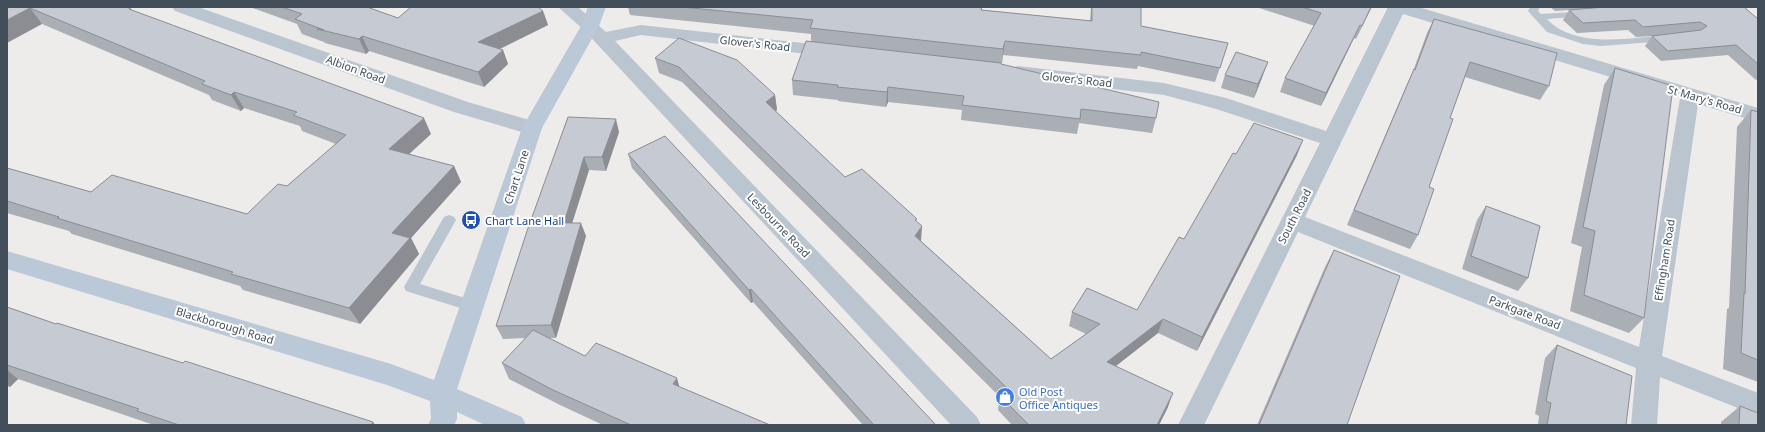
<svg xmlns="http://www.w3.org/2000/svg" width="1765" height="432" viewBox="0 0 1765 432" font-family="'Noto Sans',sans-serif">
<rect width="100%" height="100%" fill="#eeebeb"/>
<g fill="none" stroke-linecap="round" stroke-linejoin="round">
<!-- lane -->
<g fill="#bac5cf" fill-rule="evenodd">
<path d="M1530,7H1540L1538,11L1541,14L1588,11L1589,13L1588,15L1584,16L1547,19C1575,49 1629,38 1666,35L1671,38L1666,41L1601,46L1583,44L1547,32L1528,11Z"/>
<polygon points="449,215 454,217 456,220 420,284 478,302 480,306 478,310 473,312 406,291 404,287 444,217"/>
</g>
<!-- street -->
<g fill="#bac5cf" fill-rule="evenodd">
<polygon points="172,7 198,7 468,102 539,123 542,128 539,133 532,135 454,112 175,11"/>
<polygon points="558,7 578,7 606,32 641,25 840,47 842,51 840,55 833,57 641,35 615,41 977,417 981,425 951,425 584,30"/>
<path d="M1388,7H1418L1758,108V122L1698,104L1662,356L1758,393V416L1660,377L1657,425H1631L1636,368L1298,232L1204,425H1178L1320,143L1213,108L1164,95L1018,78L1011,76L1009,72L1011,68L1018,66L1164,83L1226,98L1326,131ZM1403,14L1680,98L1639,347L1305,217Z"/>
</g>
<!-- secondary -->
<polygon fill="#bbc8d7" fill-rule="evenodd" points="588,7 606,7 599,26 542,128 457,389 522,417 526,425 485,425 457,412 457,419 454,425 428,425 431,419 430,401 387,385 7,269 7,251 391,364 434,380 522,128 581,26"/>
</g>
<!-- wall -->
<g fill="#aaaeb5">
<polygon points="7,7 130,7 132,10 431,134 409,154 454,166 461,182 411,238 419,254 360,324 243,290 240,286 72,234 69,231 7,213 7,168 91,192 247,214 287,186 336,144 302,131 300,126 244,108 241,111 212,100 209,95 42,24"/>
<polygon points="250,7 367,7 398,18 543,11 548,25 500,49 503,50 508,64 484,87 369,51 366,54 325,43 324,42 302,34 297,24"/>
<polygon points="628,7 982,7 982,10 1090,21 1091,7 1141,7 1141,26 1228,43 1215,82 1138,66 1137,69 1003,55 1002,63 1001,63 1001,64 1156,118 1152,133 1079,123 1077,134 961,120 962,110 888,102 886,107 838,101 838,100 793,95 792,80 811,42 811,34 630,15"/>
<polygon points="1256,7 1372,7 1356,39 1354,38 1321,106 1280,92 1285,78 1315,26"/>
<polygon points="1550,7 1744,7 1758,19 1758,79 1756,80 1728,55 1661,61 1645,46 1652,36 1636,37 1628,30 1577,33 1563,20 1569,10 1555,11"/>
<polygon points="1434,19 1549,86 1540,100 1465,77 1450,118 1429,187 1418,235 1410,249 1347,225 1407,84 1412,74 1427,33"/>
<polygon points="655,58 775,95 777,110 775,111 845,177 917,222 921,241 1051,359 1086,334 1069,326 1072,312 1137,310 1184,239 1236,154 1297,155 1197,351 1158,333 1116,366 1168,407 1159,425 1012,425 998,410 1000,397 682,82 659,73"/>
<polygon points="1615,68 1644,318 1629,333 1570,311 1582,247 1571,243 1604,85"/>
<polygon points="1225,75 1263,75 1254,98 1221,88"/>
<polygon points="1751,110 1758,112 1758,382 1723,369 1727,309 1729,308 1737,127"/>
<polygon points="568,117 619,132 606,171 589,170 572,223 586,236 556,338 549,338 585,356 680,387 770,425 603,425 560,405 509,379 502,363 526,338 503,339 496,326"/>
<polygon points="628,154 936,425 863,425 753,302 751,303 632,168"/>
<polygon points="1486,206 1528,278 1518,291 1462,269 1477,220"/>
<polygon points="1334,250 1347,425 1257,425 1325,267"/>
<polygon points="7,307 56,324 375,425 152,425 151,424 18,379 10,387 7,386"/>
<polygon points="1557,345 1626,425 1538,425 1539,416 1535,414 1545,358"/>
<polygon points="1740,406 1758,425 1721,425 1721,422"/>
</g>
<!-- shaded-wall -->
<g fill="#8b8d93">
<polygon points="30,8 42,24 7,43 7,20"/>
<polygon points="543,11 548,25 483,57 478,42"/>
<polygon points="1360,25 1354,38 1321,106 1326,93"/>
<polygon points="362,36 369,51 366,54 359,39"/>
<polygon points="1005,41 1003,55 1002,63 1003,49"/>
<polygon points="503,50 508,64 484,87 478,72"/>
<polygon points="1268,62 1263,75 1254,98 1258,84"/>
<polygon points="888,87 888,102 886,107 887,92"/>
<polygon points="234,92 244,108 241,111 231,95"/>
<polygon points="775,95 777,110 767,117 766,102"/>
<polygon points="424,118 431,134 397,165 389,149"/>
<polygon points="616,119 619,132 606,171 602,157"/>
<polygon points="1303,140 1297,155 1197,351 1202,337"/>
<polygon points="584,157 589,170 568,236 564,223"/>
<polygon points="454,166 461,182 411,238 419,254 360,324 349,308 392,233"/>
<polygon points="581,223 586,236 556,338 551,325"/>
<polygon points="922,226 921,241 915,236"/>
<polygon points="751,289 753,302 751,303 749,290"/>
<polygon points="1163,319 1158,333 1103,376 1107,362"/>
<polygon points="7,370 18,379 10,387 7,384"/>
<polygon points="677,378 681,393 673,384"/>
<polygon points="1173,393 1168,407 1159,425 1157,425"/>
<polygon points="373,422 375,425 371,425"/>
</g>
<!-- building -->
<g fill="#c6cad2" stroke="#8b8d93">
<polygon points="7,7 130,7 129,9 424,118 389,149 454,166 392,233 410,238 349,308 231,274 233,272 57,218 59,217 7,201 7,168 91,192 112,175 247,214 278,184 287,186 346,135 293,115 297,112 234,92 231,95 202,84 205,81 30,8 7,20"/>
<polygon points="282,7 367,7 398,18 411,7 538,7 543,11 478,42 503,50 478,72 362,36 359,39 317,29 324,30 295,19 302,14"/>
<polygon points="682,7 982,7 981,10 1092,21 1092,7 1141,7 1141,26 1228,43 1220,68 1141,52 1141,55 1005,41 1003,49 810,28 813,20"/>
<polygon points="1302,7 1371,7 1362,26 1360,25 1326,93 1285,78 1321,13"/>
<polygon points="1605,7 1744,7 1758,19 1758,64 1736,45 1668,51 1652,36 1701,30 1707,26 1700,22 1643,27 1635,20 1583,23 1569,10"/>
<polygon points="1434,19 1557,53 1549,86 1470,62 1450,118 1453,119 1429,187 1434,189 1418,235 1354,210 1414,69 1415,70"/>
<polygon points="679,38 737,60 775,95 766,102 845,177 862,169 917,219 915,220 922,226 915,236 1051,359 1100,324 1072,312 1087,288 1137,310 1179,237 1184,239 1233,153 1236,154 1254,123 1303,140 1202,337 1163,319 1107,362 1173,393 1157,425 1029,425 1000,396 1009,390 679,67 655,58"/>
<polygon points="806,41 1001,63 1001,64 1159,102 1156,118 1081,109 1080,119 962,105 964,96 888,87 887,92 837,87 838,85 792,80"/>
<polygon points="1236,52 1268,62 1258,84 1225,75"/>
<polygon points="1615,68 1673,86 1644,318 1584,295 1595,231 1583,227"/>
<polygon points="1751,110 1758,112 1758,360 1741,353 1744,293 1745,294"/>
<polygon points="568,117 616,119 602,157 584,157 564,223 581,223 551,325 496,326 527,231"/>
<polygon points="665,136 936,425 874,425 751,289 749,290 628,154"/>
<polygon points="1486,206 1540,226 1528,278 1471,256"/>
<polygon points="1334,250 1400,276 1347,425 1259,425"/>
<polygon points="7,307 56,324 57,323 183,363 185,361 373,422 371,425 179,425 137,411 139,409 7,365"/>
<polygon points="533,330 585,356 596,343 677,378 673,384 770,425 631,425 553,390 502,363"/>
<polygon points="1557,345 1632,376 1626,425 1547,425 1551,403 1546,401"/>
<polygon points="1740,406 1758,413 1758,425 1739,425"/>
</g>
<!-- icons -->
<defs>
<symbol id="bus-disc" viewBox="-11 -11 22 22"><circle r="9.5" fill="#1a4fb4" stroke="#fff"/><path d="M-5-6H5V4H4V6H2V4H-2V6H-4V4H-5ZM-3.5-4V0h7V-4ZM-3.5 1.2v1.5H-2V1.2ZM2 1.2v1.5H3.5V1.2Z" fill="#fff"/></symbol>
<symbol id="shop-disc" viewBox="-11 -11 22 22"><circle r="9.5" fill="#3f7fe0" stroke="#fff"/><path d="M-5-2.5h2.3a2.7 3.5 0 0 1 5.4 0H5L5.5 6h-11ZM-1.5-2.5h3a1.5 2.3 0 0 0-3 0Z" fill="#fff"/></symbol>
</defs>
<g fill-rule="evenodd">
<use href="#bus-disc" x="460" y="209" width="22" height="22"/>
<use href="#shop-disc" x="994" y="386" width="22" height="22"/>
</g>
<g text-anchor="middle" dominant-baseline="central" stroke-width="4" stroke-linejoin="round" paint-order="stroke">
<!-- street labels -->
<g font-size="11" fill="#424e5a" stroke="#fff">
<text transform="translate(755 43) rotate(6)">Glover's Road</text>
<text transform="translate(356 69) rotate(20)">Albion Road</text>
<text transform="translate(1077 79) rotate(6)">Glover's Road</text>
<text transform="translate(1705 99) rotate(16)">St Mary's Road</text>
<text transform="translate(516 177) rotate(-72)">Chart Lane</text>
<text transform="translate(1294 216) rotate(-63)">South Road</text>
<text transform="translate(779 225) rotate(46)">Lesbourne Road</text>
<text transform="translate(1664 260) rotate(-81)">Effingham Road</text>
<text transform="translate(1525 312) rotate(21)">Parkgate Road</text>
<text transform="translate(225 325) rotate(17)">Blackborough Road</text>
</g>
<!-- transit labels -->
<g font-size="11" fill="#164399" stroke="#fff" text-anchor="start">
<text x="485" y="220">Chart Lane Hall</text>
</g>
<!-- shop labels -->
<g font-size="11" fill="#366cbe" stroke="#fff" text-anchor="start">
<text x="1019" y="391">Old Post<tspan x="1019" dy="13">Office Antiques</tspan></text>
</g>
</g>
<!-- border -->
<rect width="1765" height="432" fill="none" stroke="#424e5a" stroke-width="16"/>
</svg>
